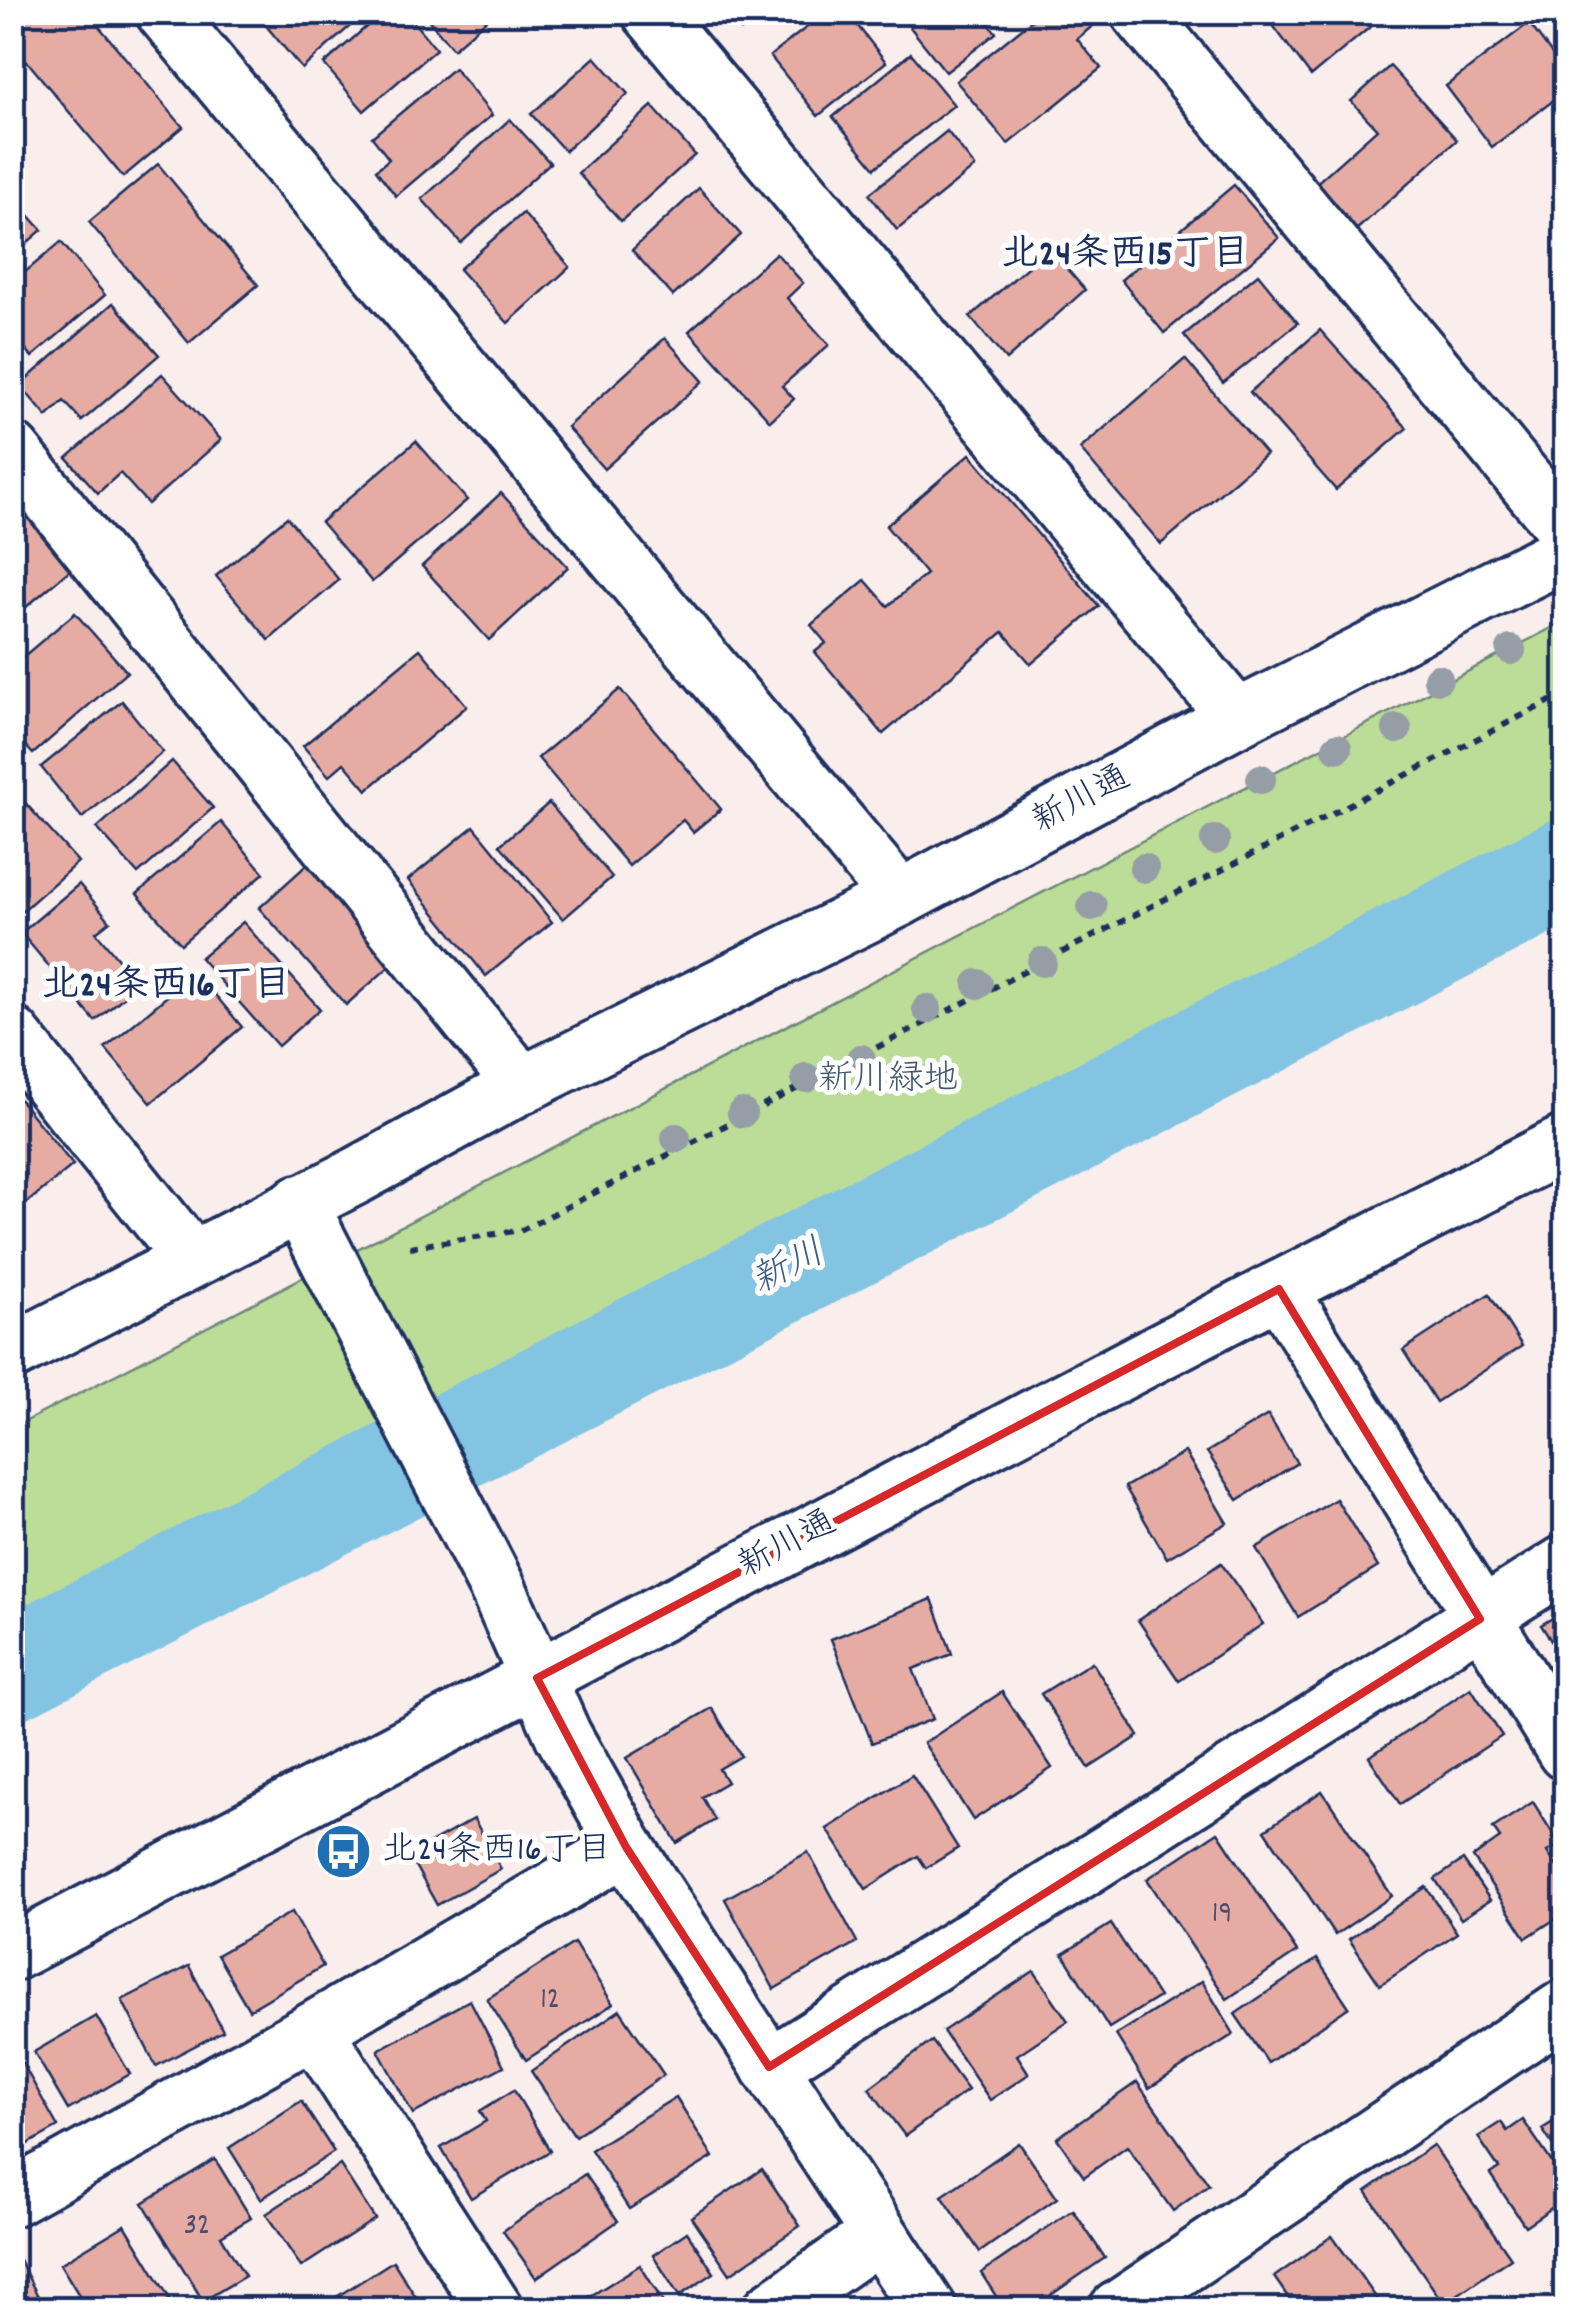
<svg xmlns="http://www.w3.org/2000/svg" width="1578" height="2322" viewBox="0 0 1578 2322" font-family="Dekko,'Klee One',sans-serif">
<rect width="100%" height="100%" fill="#faeeed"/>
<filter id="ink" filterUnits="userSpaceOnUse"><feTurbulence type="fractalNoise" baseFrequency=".01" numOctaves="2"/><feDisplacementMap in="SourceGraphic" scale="20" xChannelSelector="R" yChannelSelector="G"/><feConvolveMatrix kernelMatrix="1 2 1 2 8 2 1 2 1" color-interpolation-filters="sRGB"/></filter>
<g filter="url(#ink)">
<!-- green -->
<polygon fill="#bcdd97" stroke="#6c867a" stroke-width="2.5" points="1565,621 1565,834 995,1134 13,1641 13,1428"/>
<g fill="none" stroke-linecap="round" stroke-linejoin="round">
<!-- river -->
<polyline stroke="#83c4e3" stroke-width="102" points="12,1669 1566,869"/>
</g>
<!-- building -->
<g fill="#e6aca4" stroke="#1b2f5e" stroke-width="2.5">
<polygon points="12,12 87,12 183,127 123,177 12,43"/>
<polygon points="262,12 366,12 302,69 258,16"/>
<polygon points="383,12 405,12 436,49 364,111 324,64"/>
<polygon points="422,12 495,12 453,49"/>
<polygon points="726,12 762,12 741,30"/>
<polygon points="826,12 847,12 886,62 818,116 770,56"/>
<polygon points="898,12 980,12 996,33 946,72"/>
<polygon points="1042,12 1088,12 1096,23 1077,39 1101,68 1008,144 956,81"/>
<polygon points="1263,12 1376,12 1381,18 1311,76"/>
<polygon points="1529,23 1557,61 1566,54 1566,91 1492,147 1446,86"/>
<polygon points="911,53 954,105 875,168 833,117"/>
<polygon points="595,57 628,94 565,151 531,114"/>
<polygon points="1390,66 1457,140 1354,232 1313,186 1377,129 1351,101"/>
<polygon points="454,68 492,115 396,196 376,170 389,159 372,137"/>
<polygon points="652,106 695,155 621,221 578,173"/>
<polygon points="510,119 550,163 461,243 422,199"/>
<polygon points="947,131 975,167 897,230 869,194"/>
<polygon points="158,164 258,285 189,343 89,222"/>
<polygon points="1234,185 1279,238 1164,333 1121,280"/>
<polygon points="699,188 741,235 673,296 632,250"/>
<polygon points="12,196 42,230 12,256"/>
<polygon points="523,213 570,267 508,323 459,269"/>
<polygon points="61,242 105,295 32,357 12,334 12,283"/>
<polygon points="1049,248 1085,290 1006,360 970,317"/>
<polygon points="776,253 803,283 787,298 829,345 782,386 794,399 770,421 689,331"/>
<polygon points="1258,274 1298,323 1223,383 1184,335"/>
<polygon points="113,303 159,355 82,421 64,401 47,417 20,385"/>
<polygon points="1320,330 1407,428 1336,490 1250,392"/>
<polygon points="665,338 703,381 604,469 567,427"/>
<polygon points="1185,359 1266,454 1161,544 1080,449"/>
<polygon points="162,374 221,440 148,504 120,473 98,493 67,458"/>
<polygon points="416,441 467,500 372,582 321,522"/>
<polygon points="970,454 1099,606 1031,664 1003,632 883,734 815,652 826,643 811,625 865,580 888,606 926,574 886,526"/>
<polygon points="501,493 568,567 489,640 422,566"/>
<polygon points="26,516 71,569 12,619 12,527"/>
<polygon points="287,517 339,580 269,640 216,576"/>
<polygon points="75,613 127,672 33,754 12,731 12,666"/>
<polygon points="420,649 467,706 367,790 344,763 329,776 303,746"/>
<polygon points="620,689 721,809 693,832 683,820 629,866 538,758"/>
<polygon points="122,701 163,752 82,818 41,767"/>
<polygon points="172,761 213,808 138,874 97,828"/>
<polygon points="12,788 78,862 12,920"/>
<polygon points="549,803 612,877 563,919 500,845"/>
<polygon points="221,822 264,873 181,944 137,894"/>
<polygon points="474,826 552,922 486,976 408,880"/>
<polygon points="311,861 398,959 346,1005 259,908"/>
<polygon points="79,884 110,921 96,932 139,984 95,1021 21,933"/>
<polygon points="243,922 320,1009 278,1046 200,958"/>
<polygon points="196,972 242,1027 151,1103 105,1048"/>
<polygon points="15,1094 73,1165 12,1215 12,1097"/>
<polygon points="1489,1294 1522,1346 1436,1402 1403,1350"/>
<polygon points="1268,1415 1297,1463 1238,1500 1207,1452"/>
<polygon points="1185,1452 1227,1523 1167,1558 1125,1487"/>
<polygon points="1336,1499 1378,1567 1298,1617 1256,1548"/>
<polygon points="1221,1563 1263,1624 1179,1681 1138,1620"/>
<polygon points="932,1599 952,1654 913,1669 933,1719 872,1743 831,1639"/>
<polygon points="1566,1610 1566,1664 1541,1625"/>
<polygon points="1092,1662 1139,1736 1089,1768 1041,1694"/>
<polygon points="1471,1688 1502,1736 1400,1804 1369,1757"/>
<polygon points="1002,1692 1052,1768 973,1820 924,1743"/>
<polygon points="712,1708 741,1756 719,1769 727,1782 702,1797 715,1820 677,1843 627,1758"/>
<polygon points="912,1775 958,1848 926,1868 918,1856 866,1889 827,1829"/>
<polygon points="1322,1791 1392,1896 1335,1935 1265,1830"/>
<polygon points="1533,1802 1560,1845 1547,1852 1566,1880 1566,1912 1526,1938 1473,1857 1500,1838 1493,1828"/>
<polygon points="474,1819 501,1869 437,1905 409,1855"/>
<polygon points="1218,1832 1297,1952 1227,1999 1147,1879"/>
<polygon points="808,1852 857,1942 774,1989 725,1899"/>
<polygon points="1463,1860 1490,1900 1461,1919 1435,1879"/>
<polygon points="1426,1887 1457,1933 1380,1985 1349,1939"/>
<polygon points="292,1912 323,1966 249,2010 217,1955"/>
<polygon points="1111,1924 1159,1997 1109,2028 1063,1954"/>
<polygon points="574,1943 613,2004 526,2060 487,1999"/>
<polygon points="1317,1959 1349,2007 1268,2063 1235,2014"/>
<polygon points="189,1966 223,2031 156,2066 122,2000"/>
<polygon points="1034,1971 1068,2021 1017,2055 1029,2074 990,2100 943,2031"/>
<polygon points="1202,1981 1234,2034 1149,2088 1116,2035"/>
<polygon points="470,2000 504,2066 413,2114 378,2050"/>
<polygon points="620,2010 664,2075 575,2136 531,2071"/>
<polygon points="96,2016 130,2074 68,2110 34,2052"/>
<polygon points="932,2041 968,2090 905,2136 869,2088"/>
<polygon points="20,2059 58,2127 12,2153 12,2063"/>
<polygon points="1137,2082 1209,2185 1173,2211 1127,2146 1084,2177 1057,2138"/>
<polygon points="514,2090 550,2151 471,2198 441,2148 486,2121 480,2111"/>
<polygon points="676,2097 713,2157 629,2209 591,2150"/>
<polygon points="301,2101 334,2152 261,2199 229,2148"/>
<polygon points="1566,2114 1566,2165 1542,2129"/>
<polygon points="1523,2120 1566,2183 1566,2198 1525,2226 1490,2174 1499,2168 1478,2137 1501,2122 1507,2131"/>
<polygon points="1019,2143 1057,2198 980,2252 942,2196"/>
<polygon points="1433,2145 1511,2258 1444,2304 1366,2191"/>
<polygon points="215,2159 251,2218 221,2236 245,2276 203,2301 143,2203"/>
<polygon points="340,2165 375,2219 301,2267 266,2214"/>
<polygon points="762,2169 800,2226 730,2274 691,2217"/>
<polygon points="585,2174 618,2221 536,2278 503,2231"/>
<polygon points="1073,2210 1105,2258 1029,2310 1005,2310 981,2273"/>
<polygon points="125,2225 170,2299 153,2310 88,2310 60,2264"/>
<polygon points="687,2232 714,2273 679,2296 653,2255"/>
<polygon points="1332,2236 1385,2310 1297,2310 1274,2277"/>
<polygon points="13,2248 43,2306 35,2310 12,2310"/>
<polygon points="393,2261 424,2310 332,2310 327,2303"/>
<polygon points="640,2265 668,2310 592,2310 586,2299"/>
</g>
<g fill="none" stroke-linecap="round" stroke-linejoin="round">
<defs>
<g id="street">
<polyline points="164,12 900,898"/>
<polyline points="650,12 1237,718"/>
<polyline points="1139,12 1566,530"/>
<polyline points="12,451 522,1085"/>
<polyline points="12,1035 191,1258"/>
<polyline points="299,1203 498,1589 563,1735 626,1847 929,2310"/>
<polyline points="1279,1289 1566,1752"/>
<polyline points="314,2030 495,2310"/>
<polyline points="769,2067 1566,1563"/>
<polyline points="12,2198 314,2030 626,1847"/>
<polyline points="771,2310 878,2235"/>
<polyline points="1117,2310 1566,2007"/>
</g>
<g id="secondary">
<polyline points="12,1352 358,1175 522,1085 900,898 1237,718 1566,552"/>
<polyline points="12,1953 1279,1289 1566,1143"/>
</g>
</defs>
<!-- street casing -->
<use href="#street" stroke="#1b2f5e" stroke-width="62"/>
<!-- secondary casing -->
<use href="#secondary" stroke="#1b2f5e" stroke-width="62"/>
<!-- path -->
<polyline stroke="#1b2f5e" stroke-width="6" stroke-dasharray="8 8" stroke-linecap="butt" points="410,1247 522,1230 1566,693"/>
<!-- street -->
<use href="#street" stroke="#fff" stroke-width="55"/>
<!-- secondary -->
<use href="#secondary" stroke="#fff" stroke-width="55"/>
</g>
<!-- trees -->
<g fill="#959da6">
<circle cx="1511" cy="650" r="15"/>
<circle cx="1438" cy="679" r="15"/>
<circle cx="1397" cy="729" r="15"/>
<circle cx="1337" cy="748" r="15"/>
<circle cx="1261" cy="779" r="15"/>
<circle cx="1215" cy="840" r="15"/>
<circle cx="1144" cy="868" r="15"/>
<circle cx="1092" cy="906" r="15"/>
<circle cx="1042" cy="962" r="15"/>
<circle cx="978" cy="984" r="15"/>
<circle cx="927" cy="1009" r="15"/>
<circle cx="861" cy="1059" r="15"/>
<circle cx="806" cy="1078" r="15"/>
<circle cx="742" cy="1113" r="15"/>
<circle cx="676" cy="1138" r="15"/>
</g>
</g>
<!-- marked area -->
<path fill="none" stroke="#d62828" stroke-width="8" stroke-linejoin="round" d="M1279,1289L1480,1619L769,2067L626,1847L537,1678Z"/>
<!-- icons -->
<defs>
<symbol id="bus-disc" viewBox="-11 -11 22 22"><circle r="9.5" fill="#1f6fb2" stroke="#fff"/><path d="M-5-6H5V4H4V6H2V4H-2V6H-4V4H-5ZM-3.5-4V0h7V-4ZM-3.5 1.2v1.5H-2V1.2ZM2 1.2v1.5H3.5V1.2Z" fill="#fff"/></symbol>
</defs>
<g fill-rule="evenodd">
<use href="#bus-disc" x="312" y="1820" width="63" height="63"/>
</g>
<g text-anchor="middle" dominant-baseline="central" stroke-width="10" stroke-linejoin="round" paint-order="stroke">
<!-- number labels -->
<g font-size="30" fill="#4e4e70">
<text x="1222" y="1915">19</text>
<text x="550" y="2001">12</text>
<text x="197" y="2227">32</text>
</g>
<!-- street labels -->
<g font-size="35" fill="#1b2f5e" stroke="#fff">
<text transform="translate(1082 801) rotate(-28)">新川通</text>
<text transform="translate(788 1546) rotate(-28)">新川通</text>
</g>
<!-- park labels -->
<g font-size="35" fill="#435a6c" stroke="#fff">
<text x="888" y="1081">新川緑地</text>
</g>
<!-- poi labels -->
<g font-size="35" fill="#1b2f5e" stroke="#fff" text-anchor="start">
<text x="382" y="1852">北24条西16丁目</text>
</g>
<!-- neighbourhood labels -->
<g font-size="38" font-weight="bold" fill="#1b2f5e" stroke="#fff">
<text x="1125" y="256">北24条西15丁目</text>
<text x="166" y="987">北24条西16丁目</text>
</g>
<!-- water labels -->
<g font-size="38" font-style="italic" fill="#3a5c86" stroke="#fff">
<text transform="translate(789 1269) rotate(-27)">新川</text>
</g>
</g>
<!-- margin -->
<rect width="1578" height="2322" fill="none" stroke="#fff" stroke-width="50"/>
<rect x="25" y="25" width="1528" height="2272" fill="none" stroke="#1b2f5e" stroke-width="4" filter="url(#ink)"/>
</svg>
